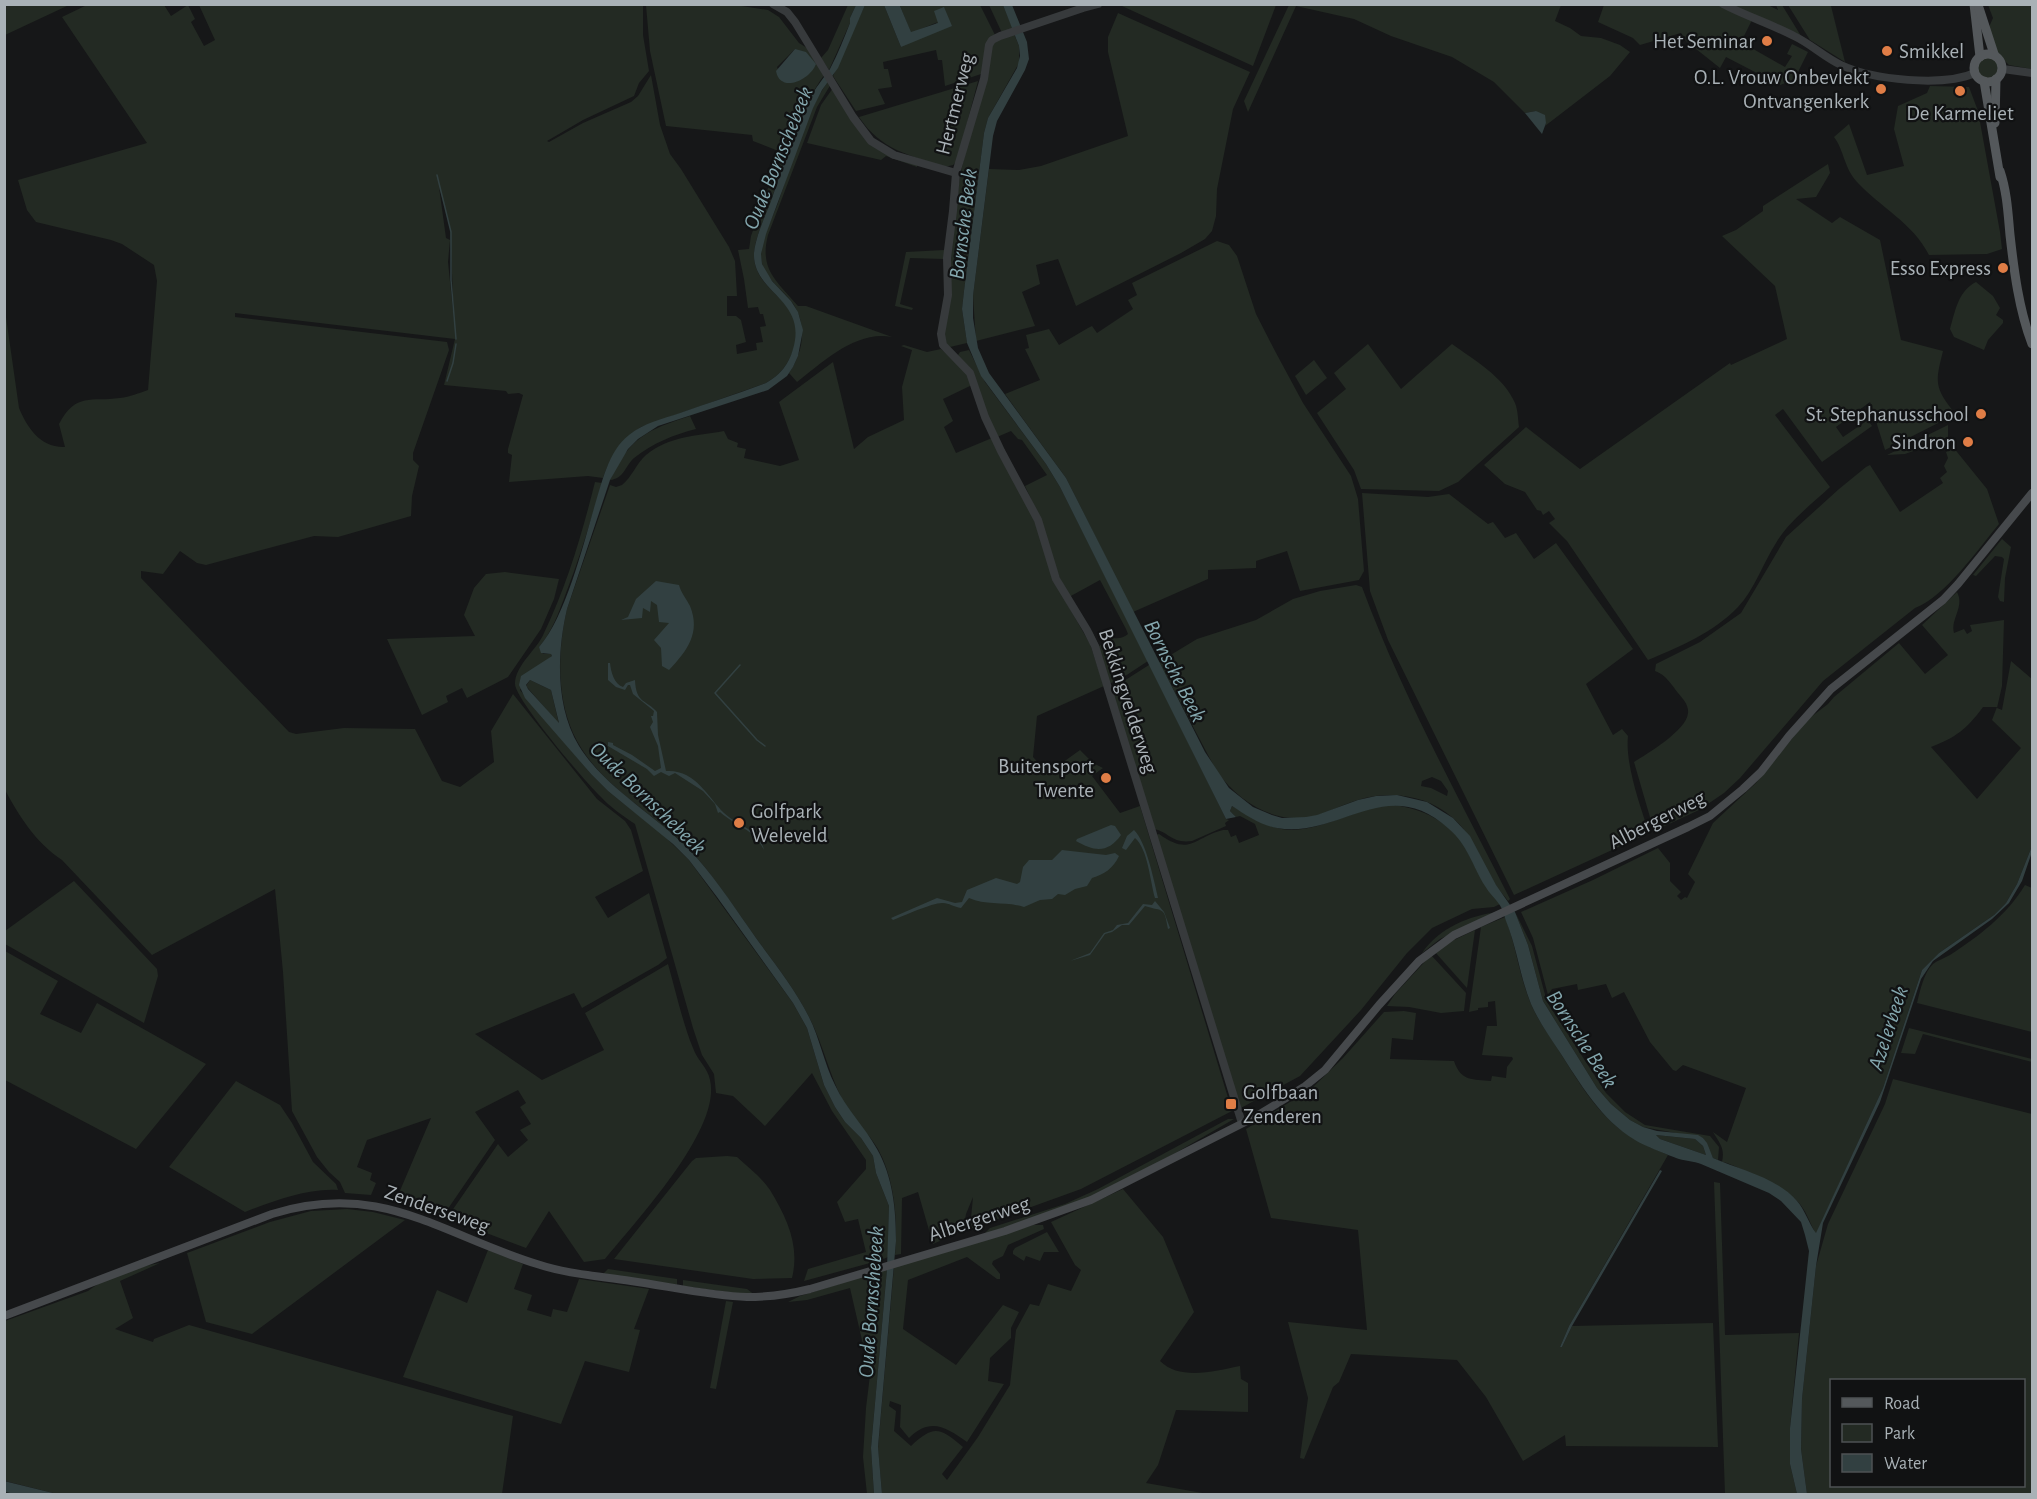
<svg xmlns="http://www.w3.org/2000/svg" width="2037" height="1499" viewBox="0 0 2037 1499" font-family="'Alegreya Sans',sans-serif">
<rect width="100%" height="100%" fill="#161718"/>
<!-- green -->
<g fill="#232a23" fill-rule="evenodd">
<polygon points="5,4 69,4 69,5 5,35"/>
<path d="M729,4L768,10L779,17L799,43L807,48L825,74C799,108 784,164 770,204C764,220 754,239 754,257C756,295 808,300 794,348C789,364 780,375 766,383L641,427C621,440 611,455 603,478L588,476L509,482L512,455L508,453V449L523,395L519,393L508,394L506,391L444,385L455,339L235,313V317L447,342L449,350L413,453V460L419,466L412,496L411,516L338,537L314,536L206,565L197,563L180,551L163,574L141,571V578L289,732L296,734L344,728L415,729L442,781L460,787L494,762L491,731L513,694L597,799L625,821L631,830L643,871L595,897L608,918L649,893L667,958L658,965L582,1008L574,993L475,1034L542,1080L604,1050L585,1013L668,964C676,992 682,1021 693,1048C697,1060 708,1068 710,1080C722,1129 635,1222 605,1259L584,1262L549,1211L526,1248L447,1218L498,1144L508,1157L528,1140L520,1130L531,1124L520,1107L526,1103L518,1090L475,1112L495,1140L443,1216L396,1200L431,1118L367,1140L357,1167L372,1173L370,1180L376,1183L371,1195L345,1193L340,1182L329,1172L317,1157L292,1111L283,972L275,889L152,955L62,860C35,842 19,816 4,788V303L19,408C27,427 40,448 65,447L59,424C76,392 91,402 120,398C130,397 139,393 148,390L157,281L154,265L122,244L111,240L36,222L27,210L18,180L147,143L62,17L87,5H164L171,16L188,5L195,19L191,22L204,46L215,40L199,5H643V35L649,71L639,83L634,96L583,120L547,141L549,142L583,123L631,102L638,96L651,75L660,125L670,154L681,169L729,247L735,261L737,296H727V316H736L741,320L746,342L736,345L737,354L757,350L756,343L763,342L760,327L766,326L763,314H760L758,307L748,308L744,279L738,250L749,249L751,236L781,152L753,141L752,135L666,126L650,51L646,5ZM795,49L802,79L783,82L777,67ZM439,187L450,226L454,321L448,262L450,240L446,238Z"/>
<polygon points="1129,4 1276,4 1276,5 1253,66 1122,6"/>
<polygon points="848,5 856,5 850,18 850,23 829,70 821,58 828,50"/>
<polygon points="865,5 884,5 901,47 938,22 911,33 900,6 980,5 995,35 986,46 981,74 945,86 942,60 938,60 936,50 883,62 884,69 888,69 892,87 878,89 885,104 856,111 833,76"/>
<polygon points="989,5 1003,5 1013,29 1002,33"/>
<polygon points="1289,5 1561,5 1555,21 1570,28 1581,36 1601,38 1620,45 1630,52 1610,76 1545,126 1546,123 1536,111 1525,113 1494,82 1452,57 1391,36 1354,19 1296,6 1248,112 1244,101"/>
<polygon points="1604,5 1718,5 1752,20 1741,42 1785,67 1792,56 1787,54 1792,44 1808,52 1794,80 1780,85 1726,57 1720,68 1686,41 1681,33 1640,45 1633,38 1598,22"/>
<polygon points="1730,5 1768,5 1778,10 1776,5 1782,5 1801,36"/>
<polygon points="1788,5 1843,5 1831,6 1845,62 1810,40"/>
<polygon points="1988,5 2032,5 2032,69 2009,65 1994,50 1989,27 1993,18"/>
<polygon points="1118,13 1250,72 1233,109 1217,189 1216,216 1212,231 1205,239 1181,253 1076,306 1058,259 1036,265 1040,284 1022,292 1035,326 976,341 973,296 989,169 1019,170 1041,166 1128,136 1108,52 1108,37"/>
<polygon points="1014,34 1019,46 1019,63 988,118 984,133 964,291 962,309 967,343 950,347 947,345 944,337 949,269 960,175 993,42"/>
<circle cx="1988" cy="68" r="11"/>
<path d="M829,80L831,84L817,107L768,235C759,270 777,281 798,306H806L892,337C856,330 823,362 797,382L789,373C804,351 808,323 791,301C780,287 761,276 761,256C761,239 772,219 778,203C792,164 804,114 829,80Z"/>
<path d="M978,81L957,161L953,165L945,167C909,155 881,150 859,117Z"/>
<path d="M1930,86L1969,87L1978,111L2000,232L2002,249L1987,254L1929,255C1913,223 1880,207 1857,182C1844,168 1844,150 1834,137L1849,124L1867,175L1904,166L1894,129L1898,106L1927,93Z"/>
<polygon points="833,88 862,134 917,164 917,167 886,156 881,160 807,143 821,105"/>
<path d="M1828,164L1830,173L1816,197L1796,199L1832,223L1840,217L1880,240L1901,340L1943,351C1936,380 1933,387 1954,412L1946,419L1885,450L1870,402L1836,427L1843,437L1868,420L1872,426L1822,462L1783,409L1775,415L1830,487C1812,504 1789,521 1776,543C1763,563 1755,589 1738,607C1713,633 1681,646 1648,660L1567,541L1549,523L1555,519L1549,511L1543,515L1541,511L1537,510L1525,492L1505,484L1484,465L1526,427L1580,469L1730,363L1731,365L1787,339L1775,286L1722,236L1736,230L1763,211V206Z"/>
<polygon points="1217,241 1229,245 1237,256 1256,314 1275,351 1303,403 1351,476 1358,499 1364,571 1359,580 1300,591 1287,551 1256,561 1256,568 1208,570 1208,579 1133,612 1066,478 1005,394 1040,380 1025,349 1029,348 1026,335 1049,329 1059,345 1088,328 1092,326 1097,333 1133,309 1128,300 1137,295 1132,283"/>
<polygon points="944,250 944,259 910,258 900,304 913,308 912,310 895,306 906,252"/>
<path d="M1976,282L1993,296L2000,308L1996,315L2003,320V323L1988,340L1984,350L1954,337L1950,329C1955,312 1958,291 1976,282Z"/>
<path d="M1368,344L1401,389L1452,344C1474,360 1504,377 1515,403C1518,410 1518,420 1519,427L1458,482L1439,491L1361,489L1354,470L1317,413L1346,389L1334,373Z"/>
<path d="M904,345L927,352L941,349L965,369L972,385L943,399L953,421L944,427L956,453L992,438L1000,457L1023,496L1038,529L1053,579L1090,644L1104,686L1037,716L1033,757L1048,773L1080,750L1093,763L1103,768L1092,776L1120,813L1140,806L1232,1111L1081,1189L970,1229L973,1197L966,1214L964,1226L960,1229V1232L933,1244L918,1192L902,1198L901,1254L895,1255C898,1221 895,1180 878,1149C868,1132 852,1119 843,1101C829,1074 823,1044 809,1017C795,989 775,964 756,938C737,912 719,883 697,858C659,814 598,788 573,733C556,695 558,648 567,609L610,485L616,487L622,485C632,477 636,464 646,455C669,436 696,436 724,431L728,439L738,443L737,447L746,449L744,458L780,466L799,460L779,402L833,362L854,449L868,437L904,420L902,387L912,350L901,346Z"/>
<path d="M969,350L985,382L1046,464L1060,487L1148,661L1116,682L1110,683L1090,633L1092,631L1099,646L1113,638C1119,639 1123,638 1128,634L1126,629L1100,580L1069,597C1050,562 1043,522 1025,486L1047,475L1022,440L1018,439L1011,431L997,437L958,355L960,352Z"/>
<polygon points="1314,360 1327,378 1306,395 1295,376"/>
<path d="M690,416L696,429C673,435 653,443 634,458C625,466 624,479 610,480C630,437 647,430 690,416Z"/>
<polygon points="1948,425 1948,437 1930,446 1922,443 1919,449 1905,454 1887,455"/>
<path d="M1953,447L1987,489L1999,524C1979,548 1945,597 1915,608L1823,681L1740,778L1724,793L1699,810L1654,831L1634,762C1647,754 1687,730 1688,713C1689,705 1683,699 1678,693C1671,684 1666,675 1655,671L1656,664L1700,642L1741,613L1786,537L1839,489L1866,467L1870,465L1900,512L1943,483L1940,478L1947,472L1944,466L1948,458L1946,452Z"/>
<path d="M595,482L602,483C591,520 580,557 566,593C559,612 552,632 539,647L543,654H551L552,656L539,666L520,690L591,774L608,791L662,834L689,860L793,1003L807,1028L824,1085L835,1107L845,1122L861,1138L873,1156L876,1173L889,1206L888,1257L881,1260L804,1281L808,1269L866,1252L858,1219L845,1222L837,1202L866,1169V1160L832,1111L812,1073L765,1126L733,1096L716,1093L714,1074L702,1055L693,1028L635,824C623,816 610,807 600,796C585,782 515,699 515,684C515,665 537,650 544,633C567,585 582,534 595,482Z"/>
<path d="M1362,493L1428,497L1449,494L1488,524L1493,522L1505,538L1516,533L1534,559L1556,543L1633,649L1586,684L1613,735L1622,729L1628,736C1625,764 1640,805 1649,833L1514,895L1388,640L1370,591Z"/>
<polygon points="2002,539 2011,547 2005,578 2004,602 2000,601 1998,597 2004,559 2002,557 1995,556 1976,576 1973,575"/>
<polygon points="505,572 559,579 554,599 541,629 508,677 467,698 462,688 446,696 448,702 422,715 387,639 475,636 464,615 474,588 486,574"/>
<path d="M1356,585L1362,587C1402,695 1458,796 1510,899L1508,901C1505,896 1500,892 1497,887C1481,864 1475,837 1453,818C1427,795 1390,790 1358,800C1343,804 1330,812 1315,816C1274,825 1241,803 1217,772L1159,662L1197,639L1256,620L1293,599L1320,591ZM1432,777L1441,781L1448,791L1447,796L1431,788L1421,786L1422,781Z"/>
<path d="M1957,592C1965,607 1950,619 1954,633L1964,629L1967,634L1972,631L1970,625L2004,620L2002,686L1997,708L2002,710L2011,661L2032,679V846L2017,884L2006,903L1994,915L1939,953L1922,970L1883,1088L1816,1234C1810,1224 1806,1209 1797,1201C1789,1194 1732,1162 1722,1162C1725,1148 1720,1144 1713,1132L1727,1142L1746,1088L1683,1065L1676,1071L1673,1070L1650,1042L1624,992L1612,998L1606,984L1578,990L1577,984L1552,989L1548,995L1533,938L1521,912L1593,880L1658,848L1670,863V881L1681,892L1677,896L1681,900L1685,897L1687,898L1695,882L1688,874L1713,823L1756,783L1807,720L1828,704L1834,697L1899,643L1925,674L1948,655L1922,625ZM1983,707H1997L1992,720L2021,748L1977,799L1931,747C1955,738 1967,729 1983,707Z"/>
<path d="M1149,665H1150L1226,819L1229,820L1225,823L1226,826L1192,841C1172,844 1169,832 1154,829L1112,692L1116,686Z"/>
<polygon points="530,680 551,690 559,724 526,686"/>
<path d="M1394,805C1423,809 1451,822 1466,849C1476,868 1485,889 1500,904L1494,907L1472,909L1432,928L1407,953L1361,1010L1300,1076L1239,1109L1156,835L1159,834C1191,857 1194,837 1223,830H1228L1231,837L1236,835L1239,843L1259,835L1255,824L1240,816L1236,817L1230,811L1232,806C1245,813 1260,822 1274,827C1312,840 1355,805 1394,805Z"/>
<polygon points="74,881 157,969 158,976 144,1023 5,944 5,931"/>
<path d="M2025,885L2032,888V1032L1917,1003C1920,991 1924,972 1933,964C1938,960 1945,958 1950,955C1979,936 2007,915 2025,885Z"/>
<path d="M1499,912L1440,939L1422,953C1439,928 1470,915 1499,912Z"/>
<polygon points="1515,912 1532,946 1547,1002 1606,1093 1625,1112 1645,1125 1710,1136 1719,1147 1718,1160 1713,1158 1703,1138 1643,1127 1630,1120 1611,1104 1597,1088 1543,1001 1528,945"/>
<path d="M1505,917C1516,945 1519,976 1531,1004C1538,1021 1550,1036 1559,1051C1577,1079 1594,1109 1621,1130C1636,1141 1651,1147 1668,1155L1569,1326L1560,1347H1562L1572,1326L1713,1323L1718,1447L1566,1446L1565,1435L1523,1461L1486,1397L1457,1360L1351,1354L1339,1382L1333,1387L1304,1459L1300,1458L1308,1398L1288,1322L1367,1330L1358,1230L1271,1218L1246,1129L1311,1089L1343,1058L1384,1012L1404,1011L1416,1013L1413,1040L1392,1038L1390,1059L1454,1061C1461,1082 1473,1079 1491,1081L1492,1076L1506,1078L1507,1067L1513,1059L1512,1057L1482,1055L1487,1026H1497L1495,1001L1488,1002V1007L1478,1008V1010L1469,1012L1481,927Z"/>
<polygon points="1475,930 1467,988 1435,952 1452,941"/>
<polygon points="5,951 58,981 40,1014 81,1033 97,1003 206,1064 136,1149 5,1080"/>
<polygon points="1431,955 1466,993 1464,1011 1441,1013 1409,1007 1387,1006 1395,994"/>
<polygon points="1909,1028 2032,1059 2032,1062 1923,1034 1915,1054 1901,1053"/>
<path d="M1893,1079L2032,1114V1494H1807L1801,1449L1802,1399L1816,1266L1828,1224L1885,1104ZM1832,1380H2024V1486H1832Z"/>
<path d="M236,1081L280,1105L292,1123L313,1162L336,1184L338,1190C307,1188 274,1201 245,1212L169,1167Z"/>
<polygon points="1228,1119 1234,1119 1172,1155 1089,1200 984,1234 990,1228 1065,1204 1098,1189"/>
<polygon points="1656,1135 1695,1139 1703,1146 1706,1155 1660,1139"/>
<path d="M727,1156L737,1157C748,1167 762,1178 770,1190C787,1218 800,1246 792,1278L753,1279L614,1259L692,1161L696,1158Z"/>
<polygon points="1714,1182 1720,1183 1725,1335 1799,1333 1790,1428 1790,1464 1797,1494 1725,1494"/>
<path d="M1123,1189L1163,1237L1194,1312L1160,1361C1180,1381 1215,1371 1240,1366L1241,1379L1248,1383V1412L1176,1410L1158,1465L1146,1483L1208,1494H882L878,1448L894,1267L1033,1225H1043L1044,1229L1008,1245L1003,1256L993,1261L992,1264L1000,1274V1279H997L967,1257L908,1280L903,1329L956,1365L1003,1305L1019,1312L1011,1328V1338L990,1358L988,1381L1004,1384L967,1442C946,1427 930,1417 909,1438L900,1427L901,1405L890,1401L889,1406L896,1411L894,1431L911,1446C934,1425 939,1427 963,1447L942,1474L947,1480L978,1437L1010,1385L1016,1330L1030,1304L1039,1306L1048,1284L1071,1291L1081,1270L1075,1265L1051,1222Z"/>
<polygon points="347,1209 373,1212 405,1220 252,1334 206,1322 187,1253 270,1222 311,1211"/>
<polygon points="1047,1232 1059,1252 1044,1252 1040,1261 1026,1256 1024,1261 1013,1254 1013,1251 1015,1248"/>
<polygon points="488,1250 523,1264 514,1289 532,1295 527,1310 551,1317 553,1309 567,1312 579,1279 649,1289 634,1329 640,1330 629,1372 585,1361 561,1424 403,1377 437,1290 467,1303"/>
<path d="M160,1263L120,1281L133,1318L115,1329L153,1342L154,1339L189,1325L513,1416L502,1494H57L5,1481V1321L88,1291C107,1276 137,1267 160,1263Z"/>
<polygon points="608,1269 677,1279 677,1285 603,1274"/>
<polygon points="887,1269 871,1448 874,1494 867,1494 863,1457 866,1408 870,1375 850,1288 807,1300 788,1302 800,1296"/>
<polygon points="683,1280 747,1289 756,1296 683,1286"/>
<polygon points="726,1301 733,1302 716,1389 710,1388"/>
</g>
<!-- water -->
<g fill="#324041" fill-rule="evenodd">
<path d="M856,5H865L838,68L822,90L813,108L766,234L761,254L762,264L772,281L791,301L798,312L803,330L798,356L793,367L787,376L768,390L658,426L638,439L628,449L610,480L567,609C557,652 555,706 579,746C608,792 661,817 697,858C719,883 737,911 756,938C775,964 795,989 809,1017C820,1039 824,1063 835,1085C846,1109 865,1127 877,1149C893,1177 896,1210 896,1241L878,1447L882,1494H874L871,1448L887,1269L889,1206L876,1173L873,1156L861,1138L845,1122L835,1107L824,1085L807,1028L793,1003L717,897L689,860L673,844L608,791L591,774L525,698L519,685L521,676L552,656L551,654L541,653L539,647C565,618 583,546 594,508C602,483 608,451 629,435C644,423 662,419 680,413C708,403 737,394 766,383C780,375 789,364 793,349C808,299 752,293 754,253C756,235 765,217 771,201C783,167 793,131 810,99C815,88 823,79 830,69C838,54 844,38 850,23V18ZM530,680L551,690L559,723L528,689L526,685Z"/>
<polygon points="884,5 903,5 900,6 911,32 938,23 934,11 944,7 952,26 901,47"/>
<path d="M1003,5H1012L1027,42L1029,59L1025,70L997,121L993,136L973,296V318L978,348L989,373L1066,478L1205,752L1229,788L1253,807L1272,815L1282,818L1306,817L1317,815L1358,800L1376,796L1397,795L1427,802L1453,818L1470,836L1496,885L1515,912L1528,945L1543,1001L1597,1088L1611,1104L1630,1120L1643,1127L1657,1131L1698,1135L1703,1138L1707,1143L1713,1158C1740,1170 1776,1177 1797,1201C1805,1210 1809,1224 1816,1233L1883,1088L1922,970L1939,953L1994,915L2006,903L2017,884L2032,846V852L2022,881L2009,903L1992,919L1933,961L1921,979L1880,1102L1823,1223L1816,1266L1802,1399L1801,1449L1807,1494H1797L1790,1464V1428L1809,1251L1805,1235L1801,1222L1781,1201L1769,1193L1701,1164C1693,1161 1687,1161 1679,1159C1668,1155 1645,1146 1635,1140C1601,1120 1580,1083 1559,1051C1549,1036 1538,1020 1531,1004C1520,977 1517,948 1506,921C1504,915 1503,909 1499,904C1495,898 1489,893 1485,886C1473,867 1467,844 1449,829C1387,772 1340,839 1277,828C1260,825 1246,815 1232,806L1230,811L1236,817L1226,819L1060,487L1046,464L981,376L967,343L962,309L964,291L984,133L988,118L1017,68L1020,56L1019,46ZM1656,1135L1695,1139L1703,1146L1706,1155L1660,1139Z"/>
<path d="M795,49L806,52L816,64C810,80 780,94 776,71Z"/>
<polygon points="1536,111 1545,115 1546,123 1542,134 1525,113"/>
<path d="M656,581L679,585C681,593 686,598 690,606C701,633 687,651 669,670L662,666L661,648L654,640L669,623L659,622L657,605L651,601L650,612L643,608L642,618L621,620L628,617L636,599Z"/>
<path d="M608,663H610C611,672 614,684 623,687L626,683L635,680C636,704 646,699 657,712L658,735L666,771C695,769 707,796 724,813C738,826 759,829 764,850C753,828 737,827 720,812L718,813L715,804L703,791L675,773L669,776L661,772L654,776L647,769L608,746V742L613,743V745L632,755L655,771L661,768L658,746L650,727L653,722L651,716H653L654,711L633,694L630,685H628L625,690L616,687L608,680Z"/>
<path d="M1111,825L1115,826L1121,835C1108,853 1095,852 1076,841L1077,839Z"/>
<path d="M1134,830C1146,841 1154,881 1158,898H1155C1150,881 1148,849 1135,838L1126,850L1122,848L1127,836Z"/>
<path d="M1062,850L1106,855L1115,853L1119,856C1113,869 1104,874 1092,878L1087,886L1075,889L1065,895L1058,894L1052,899L1040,900L1024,907C1006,901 987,906 969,898L961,908C954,907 949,903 943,903C934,902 903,916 893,920L891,918L937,898L955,903L962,902L967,890L996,878L1017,884L1020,882L1023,867L1029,860H1052Z"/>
<path d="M1155,901L1164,912L1170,928L1168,929C1164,906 1164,912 1145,906L1129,925H1122L1112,932L1105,934L1090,955L1070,961L1090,953L1104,933L1113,930L1117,925L1128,923L1143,904L1152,905Z"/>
<polygon points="1660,1170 1662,1171 1572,1326 1562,1347 1560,1347 1569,1326"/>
<polygon points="4,1481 57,1494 10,1493 5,1492"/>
</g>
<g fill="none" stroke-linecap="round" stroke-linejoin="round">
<!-- stream -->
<g stroke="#324041" stroke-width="1.5">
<polyline points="437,175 451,232 451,280 456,339"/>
<polyline points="447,381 453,363 456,344"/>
<polyline points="740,665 715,693 757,740 765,746"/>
</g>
<!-- tertiary -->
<g stroke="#373a3c" stroke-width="8">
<polyline points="773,4 787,12 795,22 853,117 871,141 894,155 956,173"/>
<polyline points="1098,4 1083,8 1000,36 992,40 989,45 984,79 956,173 953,211 947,258 948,295 941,334 943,345 970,373 985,417 1001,451 1038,520 1056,579 1087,630 1095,646 1241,1120"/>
<path d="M1723,4C1746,16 1771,24 1794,36C1811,44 1824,57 1841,65C1873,80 1943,87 1975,73"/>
<polyline points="2003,69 2032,73"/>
</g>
<!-- secondary -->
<path stroke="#46494c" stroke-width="8" d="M4,1316L272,1214C380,1180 440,1234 537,1264C567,1274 599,1276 631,1281C667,1286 711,1296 747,1297C769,1297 790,1294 810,1289L1005,1231L1091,1200L1255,1117L1304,1087L1325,1070L1379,1005L1419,961L1454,935L1688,827L1710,816L1743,789L1761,772L1789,736L1831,689L1943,600L1958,584L2032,493"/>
<!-- primary -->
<g stroke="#54585b" stroke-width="9">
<polyline points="1974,4 1980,57"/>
<polyline points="1979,8 1994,54"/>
<circle cx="1988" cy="68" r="14"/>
<polyline points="1984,81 2000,177"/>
<polyline points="1995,123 1996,79"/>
<path d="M2000,171C2007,192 2008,213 2010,235C2014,271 2019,310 2032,344"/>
</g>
</g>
<!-- markers -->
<g fill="#df7d46" stroke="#111213" stroke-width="2">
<circle cx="1767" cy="41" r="6"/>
<circle cx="1887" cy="51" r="6"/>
<circle cx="1881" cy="89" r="6"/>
<circle cx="1960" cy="91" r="6"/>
<circle cx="2003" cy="268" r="6"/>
<circle cx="1981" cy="414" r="6"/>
<circle cx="1968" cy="442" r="6"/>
<circle cx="1106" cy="778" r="6"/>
<circle cx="739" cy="823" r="6"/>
<rect x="1225" y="1098" width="12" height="12" rx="3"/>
</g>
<g text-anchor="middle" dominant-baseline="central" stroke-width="4.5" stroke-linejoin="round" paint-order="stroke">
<!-- poi labels -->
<g font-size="21" fill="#a9b1b6" stroke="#111213" text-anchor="end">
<text x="1755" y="41">Het Seminar</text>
<text x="1899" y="51" text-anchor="start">Smikkel</text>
<text x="1869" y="77">O.L. Vrouw Onbevlekt<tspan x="1869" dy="24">Ontvangenkerk</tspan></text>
<text x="1960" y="113" text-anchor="middle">De Karmeliet</text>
<text x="1991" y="268">Esso Express</text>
<text x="1969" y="414">St. Stephanusschool</text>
<text x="1956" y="442">Sindron</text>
<text x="1094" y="766">Buitensport<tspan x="1094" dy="24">Twente</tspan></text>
<text x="751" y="811" text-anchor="start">Golfpark<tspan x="751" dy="24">Weleveld</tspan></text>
<text x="1243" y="1092" text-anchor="start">Golfbaan<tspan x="1243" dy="24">Zenderen</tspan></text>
</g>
<!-- street labels -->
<g font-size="21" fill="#a9b1b6" stroke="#111213">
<text transform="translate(955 104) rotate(-76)">Hertmerweg</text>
<text transform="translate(1128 701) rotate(72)">Bekkingvelderweg</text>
<text transform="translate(1657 820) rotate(-27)">Albergerweg</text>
<text transform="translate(437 1209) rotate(19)">Zenderseweg</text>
<text transform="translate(979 1219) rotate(-18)">Albergerweg</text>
</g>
<!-- water labels -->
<g font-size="22" font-style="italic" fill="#84a7ae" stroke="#111213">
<text transform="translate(778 158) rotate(-68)">Oude Bornschebeek</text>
<text transform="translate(963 224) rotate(-83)">Bornsche Beek</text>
<text transform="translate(1175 671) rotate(63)">Bornsche Beek</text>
<text transform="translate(648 798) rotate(44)">Oude Bornschebeek</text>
<text transform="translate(1888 1028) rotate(-72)">Azelerbeek</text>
<text transform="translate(1582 1039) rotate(57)">Bornsche Beek</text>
<text transform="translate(871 1302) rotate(-86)">Oude Bornschebeek</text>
</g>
</g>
<!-- border -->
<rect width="2037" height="1499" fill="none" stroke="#a9b1b6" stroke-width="12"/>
<!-- legend -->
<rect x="1830" y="1379" width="195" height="108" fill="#111213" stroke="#4e5254" stroke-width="1.5"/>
<rect x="1842" y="1398" width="30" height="9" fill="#54585b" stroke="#4e5254" stroke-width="1.5"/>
<text x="1884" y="1409" font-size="18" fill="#a9b1b6">Road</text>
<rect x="1842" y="1424" width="30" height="18" fill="#232a23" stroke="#4e5254" stroke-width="1.5"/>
<text x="1884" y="1439" font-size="18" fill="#a9b1b6">Park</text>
<rect x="1842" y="1454" width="30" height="18" fill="#324041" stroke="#4e5254" stroke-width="1.5"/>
<text x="1884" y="1469" font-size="18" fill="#a9b1b6">Water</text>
</svg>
